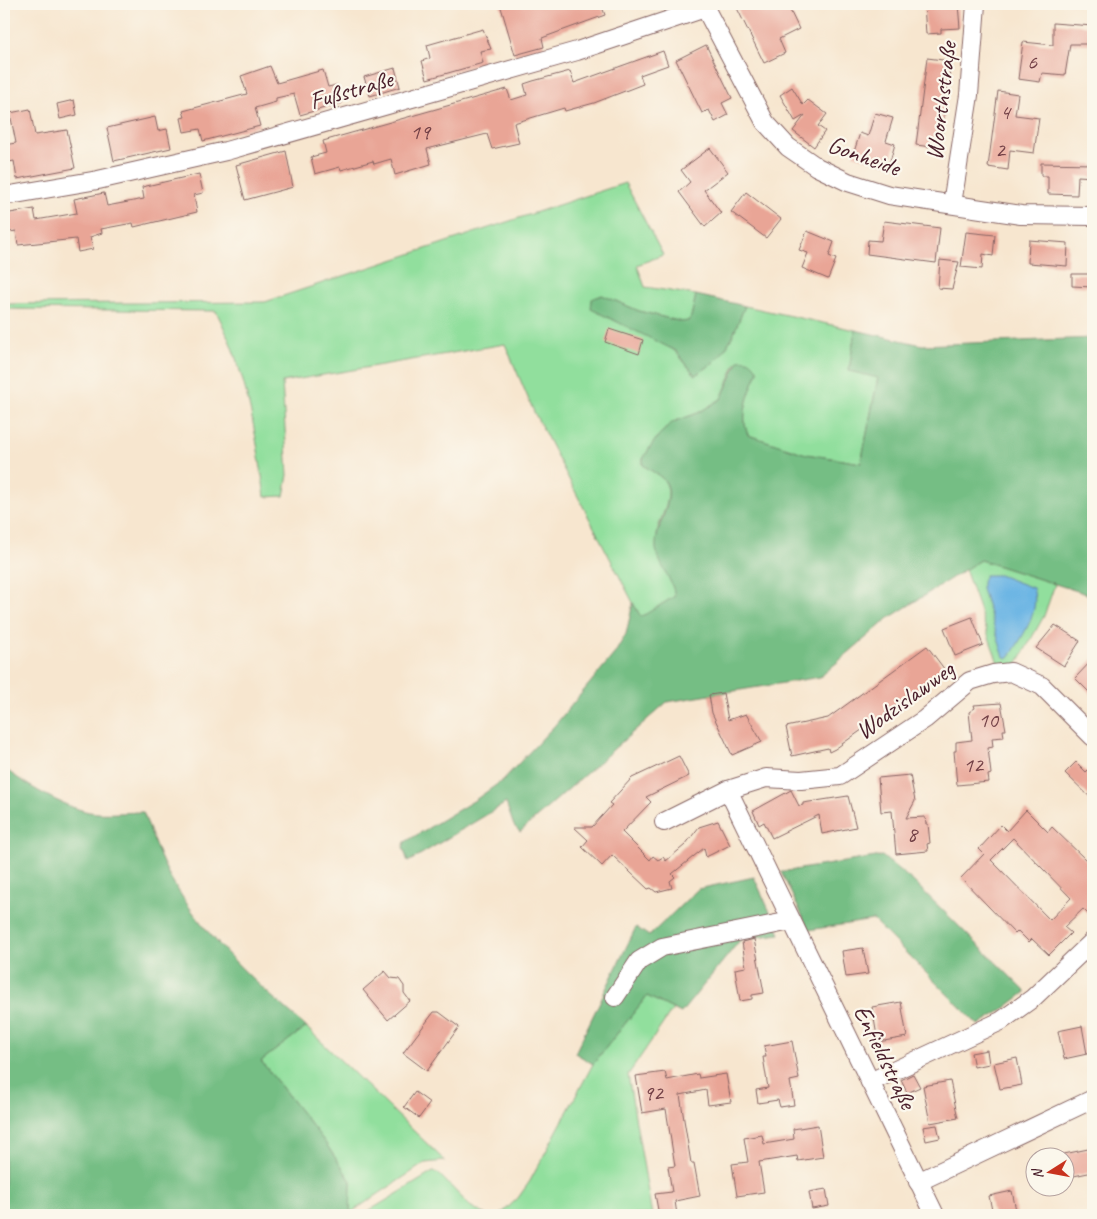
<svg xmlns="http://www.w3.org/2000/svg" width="1097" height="1219" viewBox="0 0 1097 1219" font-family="Caveat,sans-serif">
<rect width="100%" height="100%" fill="#fbf7ec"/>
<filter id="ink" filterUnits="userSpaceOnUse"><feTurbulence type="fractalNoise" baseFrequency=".02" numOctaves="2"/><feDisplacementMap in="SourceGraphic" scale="10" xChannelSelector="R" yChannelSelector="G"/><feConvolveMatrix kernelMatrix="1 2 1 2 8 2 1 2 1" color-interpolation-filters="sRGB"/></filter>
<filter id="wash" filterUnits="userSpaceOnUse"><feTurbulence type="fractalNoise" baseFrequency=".0096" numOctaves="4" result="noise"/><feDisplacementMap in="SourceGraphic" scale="20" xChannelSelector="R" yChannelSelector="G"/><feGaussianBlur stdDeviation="1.12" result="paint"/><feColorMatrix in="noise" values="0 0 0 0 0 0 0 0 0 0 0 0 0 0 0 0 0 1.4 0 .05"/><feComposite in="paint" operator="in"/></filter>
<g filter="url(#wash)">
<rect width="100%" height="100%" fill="#f7e6cf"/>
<!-- green -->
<g fill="#91df9d" stroke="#6e7f64">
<path d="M625,183L663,255L637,265L645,287L696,295L691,317L688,321L682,322L639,311L602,295L676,352L695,375C728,357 731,338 745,306L855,330L849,371L878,377L861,463L806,454L748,435C739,413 750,392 758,371L736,363L721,399L698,413L673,422L659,435L649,449L643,459V465C649,470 657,473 662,478C678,494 657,519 657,537C657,559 672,576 675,596L641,618L534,412L505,344L282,382L288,475L284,496L265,497C256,432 246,370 216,311L4,309V304L265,302Z"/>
<polygon points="980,560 1055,584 1044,616 1016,666 999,666 965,569"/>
<polygon points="647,996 673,1009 628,1075 652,1215 500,1215 518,1198 530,1181 593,1064"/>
<polygon points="306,1027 445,1161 425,1163 350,1213 351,1181 324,1141 261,1061"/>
<polygon points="433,1172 438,1173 470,1206 486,1215 362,1215"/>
</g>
<!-- forest -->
<g fill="#74be84" stroke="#5f6e58">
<path d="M602,295L639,311L682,322L688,321L691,317L696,295L745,306C731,338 728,357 695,375L676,351L591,309L592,299Z"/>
<path d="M855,330L922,345L1093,338V596L980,560L889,618L820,677L667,702L520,832L514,826L506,803L408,862L403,847L405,842L475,800L503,780L555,725L615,653L626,634L633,603L641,617L675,596C672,578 659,566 656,549C654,529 674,502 667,485C664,476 650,471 643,465V459L649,449L659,435L673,422L698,413L721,399L739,360C749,358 753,362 758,371C750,392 739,413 748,435L806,454L861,463L878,378L849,371Z"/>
<path d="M4,768C26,785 61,806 89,812C106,815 126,812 143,812C152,835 160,861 173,882C207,940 256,983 306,1027L261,1061L324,1141L351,1181L350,1215H4Z"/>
<polygon points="882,856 914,882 1026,992 1001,1011 978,1025 873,920 809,930 781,872"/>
<polygon points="754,877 780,934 741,939 681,1013 647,996 593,1064 575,1053 636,927 649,936 698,889"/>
</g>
<!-- water -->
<path fill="#6cb5e4" stroke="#5b6a88" d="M985,575H999L1033,588C1041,612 1021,638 1009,658L1004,657L1002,651L982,589V582Z"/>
<g id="blocks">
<!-- building -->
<g fill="#e9a596" fill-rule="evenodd">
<polygon points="500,4 601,4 605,15 542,38 544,47 515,55"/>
<polygon points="735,4 787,4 799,29 779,39 785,53 764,63"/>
<polygon points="924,4 958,4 960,28 941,29 941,33 926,34"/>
<polygon points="1053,23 1093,26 1093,44 1070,44 1065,75 1042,73 1040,82 1018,79 1023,42 1053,45"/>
<polygon points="483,29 491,49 480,51 483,63 427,79 422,61 430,58 427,45"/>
<polygon points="706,45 732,98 722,103 728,115 715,122 709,110 702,113 676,60"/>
<polygon points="663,51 668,65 640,75 643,84 594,103 565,111 564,108 514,123 519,143 492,149 487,134 427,149 431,164 395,175 391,159 374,164 373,161 341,170 340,167 315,174 311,157 326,153 323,141 507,89 511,100 527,95 524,84 533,81 570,71 574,83"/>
<polygon points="927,58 951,61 940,148 916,145"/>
<polygon points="270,66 277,83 323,70 328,87 337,85 342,103 300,115 294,94 276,98 276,102 255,108 260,126 203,141 200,129 184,132 181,118 185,117 183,111 247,94 241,76"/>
<polygon points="395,68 400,87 370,96 364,77"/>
<polygon points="792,87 803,105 808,100 827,114 818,126 825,131 814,147 793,131 805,115 795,121 780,95"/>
<polygon points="998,91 1018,94 1015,115 1039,118 1034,153 1010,150 1008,170 988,167"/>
<polygon points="74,100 77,115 60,119 57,104"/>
<polygon points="30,109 35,135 67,130 75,168 17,179 14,161 4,163 4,145 16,143 10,113"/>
<polygon points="875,113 893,118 886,141 895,144 889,165 853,155 860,133 868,136"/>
<polygon points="155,117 158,131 167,129 171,148 114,161 107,128"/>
<polygon points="710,148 728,172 704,190 721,213 705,227 679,192 690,182 681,170"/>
<polygon points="286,151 293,187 245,200 236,165"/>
<polygon points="1041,163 1093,164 1093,177 1078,176 1077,195 1048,194 1048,176 1041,176"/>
<polygon points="199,174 203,193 194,195 197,212 134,227 133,223 101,229 102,233 90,237 93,249 78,252 76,239 18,245 16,231 4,233 4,214 34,209 36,220 77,213 74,199 104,193 107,206 144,199 142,187"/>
<polygon points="746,192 781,219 766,238 731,212"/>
<polygon points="884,221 940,228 936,263 867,254 868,240 881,241"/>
<polygon points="807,231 834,242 829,256 836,259 828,279 802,268 808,253 799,250"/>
<polygon points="966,232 995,235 993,256 983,254 982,269 961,267"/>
<polygon points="1029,240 1068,243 1067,266 1028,263"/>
<polygon points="940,260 959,262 952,289 938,288"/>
<polygon points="1072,274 1093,274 1093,287 1072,286"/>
<polygon points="609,329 643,340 639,354 605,342"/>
<polygon points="972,617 983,645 955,656 944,628"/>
<polygon points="1055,625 1080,641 1064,666 1036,648"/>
<polygon points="927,646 945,670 921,688 923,691 911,699 909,696 885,714 887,717 881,722 875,726 873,722 835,749 829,752 828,748 792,756 786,727 828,718"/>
<polygon points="1093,659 1093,696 1075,678"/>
<polygon points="723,693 728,720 746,714 762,742 732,755 712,713 709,695"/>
<polygon points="1001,703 1006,730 1003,730 1004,737 992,738 993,747 988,748 991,774 988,775 989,782 957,785 954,751 956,751 956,742 972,740 969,712 975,708 974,705"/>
<polygon points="679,756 689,776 646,797 651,802 622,832 650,860 653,856 658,860 663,857 666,861 685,845 699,827 718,821 730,845 706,857 704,848 672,874 675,877 670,881 672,888 656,892 651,888 648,889 612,855 602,866 582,847 588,840 574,827 592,827 612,805 609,803 632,778"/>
<polygon points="1076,762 1086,772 1093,765 1093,800 1065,773"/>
<polygon points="910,775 915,801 906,818 925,817 926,824 928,824 930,843 927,844 928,851 896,854 892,811 881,812 878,778"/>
<polygon points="791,790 799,806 803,805 803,803 848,796 856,827 822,834 819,815 772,838 764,822 759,825 753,811"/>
<path d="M1026,810L1048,832L1052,827L1086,860L1093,853V919L1083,909L1064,927L1071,933L1049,955L1032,939L1029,942L1018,931L1015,934L961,878L984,854L979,849L1001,825L1007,831ZM1013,838L1071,898L1050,920L991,860Z"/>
<polygon points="754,939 764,993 752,995 752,999 740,1001 735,969 746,967 742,942"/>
<polygon points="863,948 868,974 846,977 842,951"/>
<polygon points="385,971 391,978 399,979 404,986 404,993 410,1001 388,1020 363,990"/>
<polygon points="901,1002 907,1037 878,1042 872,1007"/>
<polygon points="434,1012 439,1012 459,1027 427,1071 403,1053"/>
<polygon points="1082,1026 1087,1054 1064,1059 1058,1031"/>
<polygon points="792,1041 799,1079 790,1081 794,1105 780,1107 778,1100 758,1103 756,1090 768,1088 763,1057 766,1057 764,1046"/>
<polygon points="987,1050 989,1064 974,1067 971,1053"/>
<polygon points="1017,1058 1022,1085 1000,1089 994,1063"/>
<polygon points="665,1072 667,1080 698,1074 699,1078 726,1074 731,1102 708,1105 706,1090 680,1095 691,1163 694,1163 700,1196 675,1201 677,1215 659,1215 655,1194 672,1192 668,1167 675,1166 666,1109 642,1113 636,1076"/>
<polygon points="913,1074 920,1087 907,1093 901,1080"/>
<polygon points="950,1081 958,1118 930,1123 923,1086"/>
<polygon points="415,1092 430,1103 419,1118 404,1107"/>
<polygon points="818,1125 823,1157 798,1161 797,1156 759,1162 764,1192 737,1196 732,1164 748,1162 744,1138 762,1135 764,1144 794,1139 793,1129"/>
<polygon points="937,1125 940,1138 926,1141 923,1127"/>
<polygon points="1093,1148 1093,1172 1064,1178 1064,1154"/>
<polygon points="826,1189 829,1206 812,1209 809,1192"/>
<polygon points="1012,1191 1017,1215 993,1215 989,1196"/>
</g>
</g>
</g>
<g filter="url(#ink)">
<use href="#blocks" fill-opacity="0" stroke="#876564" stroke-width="1"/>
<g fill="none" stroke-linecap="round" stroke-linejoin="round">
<defs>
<g id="minor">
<polyline points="703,4 765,122 788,147 817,167 848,182 889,195 1021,215 1093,216"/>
<polyline points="4,196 98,180 226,151 577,51 705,8"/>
<polyline points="952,204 969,95 976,4"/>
<polyline points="728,790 935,1215"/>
<polyline points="664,822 728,790 766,778 801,780 840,776 925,719 970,681 993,674 1011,672 1042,686 1093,737"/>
<polyline points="615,997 639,961 662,947 791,921"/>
<polyline points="870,1082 1001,1021 1033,998 1093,941"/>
<polyline points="918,1182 1093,1099"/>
</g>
</defs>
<!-- minor casing -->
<use href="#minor" stroke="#876564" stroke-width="20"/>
<!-- minor -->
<use href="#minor" stroke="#fff" stroke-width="18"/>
</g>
</g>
<g text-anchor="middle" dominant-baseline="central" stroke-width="4.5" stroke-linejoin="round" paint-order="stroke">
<!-- number labels -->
<g font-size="22" fill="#724046">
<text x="1032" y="62">6</text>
<text x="1005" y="112">4</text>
<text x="420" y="132">19</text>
<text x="1000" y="150">2</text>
<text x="988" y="720">10</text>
<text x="973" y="765">12</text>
<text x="912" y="834">8</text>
<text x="653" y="1093">92</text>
</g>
<!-- street labels -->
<g font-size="25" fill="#4a1f2b" stroke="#fbf7ec">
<text transform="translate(351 90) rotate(-16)">Fußstraße</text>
<text transform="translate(941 101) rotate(-83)">Woorthstraße</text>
<text transform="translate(864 156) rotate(20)">Gonheide</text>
<text transform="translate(905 700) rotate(-36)">Wodzislawweg</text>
<text transform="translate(885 1057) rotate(64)">Enfieldstraße</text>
</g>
</g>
<!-- margin -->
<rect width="1097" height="1219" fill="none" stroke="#fbf7ec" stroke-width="20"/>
<!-- north arrow -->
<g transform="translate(1050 1172) rotate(259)"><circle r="24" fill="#fbf7ec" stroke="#b4a19f"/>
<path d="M0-4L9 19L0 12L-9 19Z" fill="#c8321e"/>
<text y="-8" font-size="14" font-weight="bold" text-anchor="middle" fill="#4a1f2b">N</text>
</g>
</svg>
